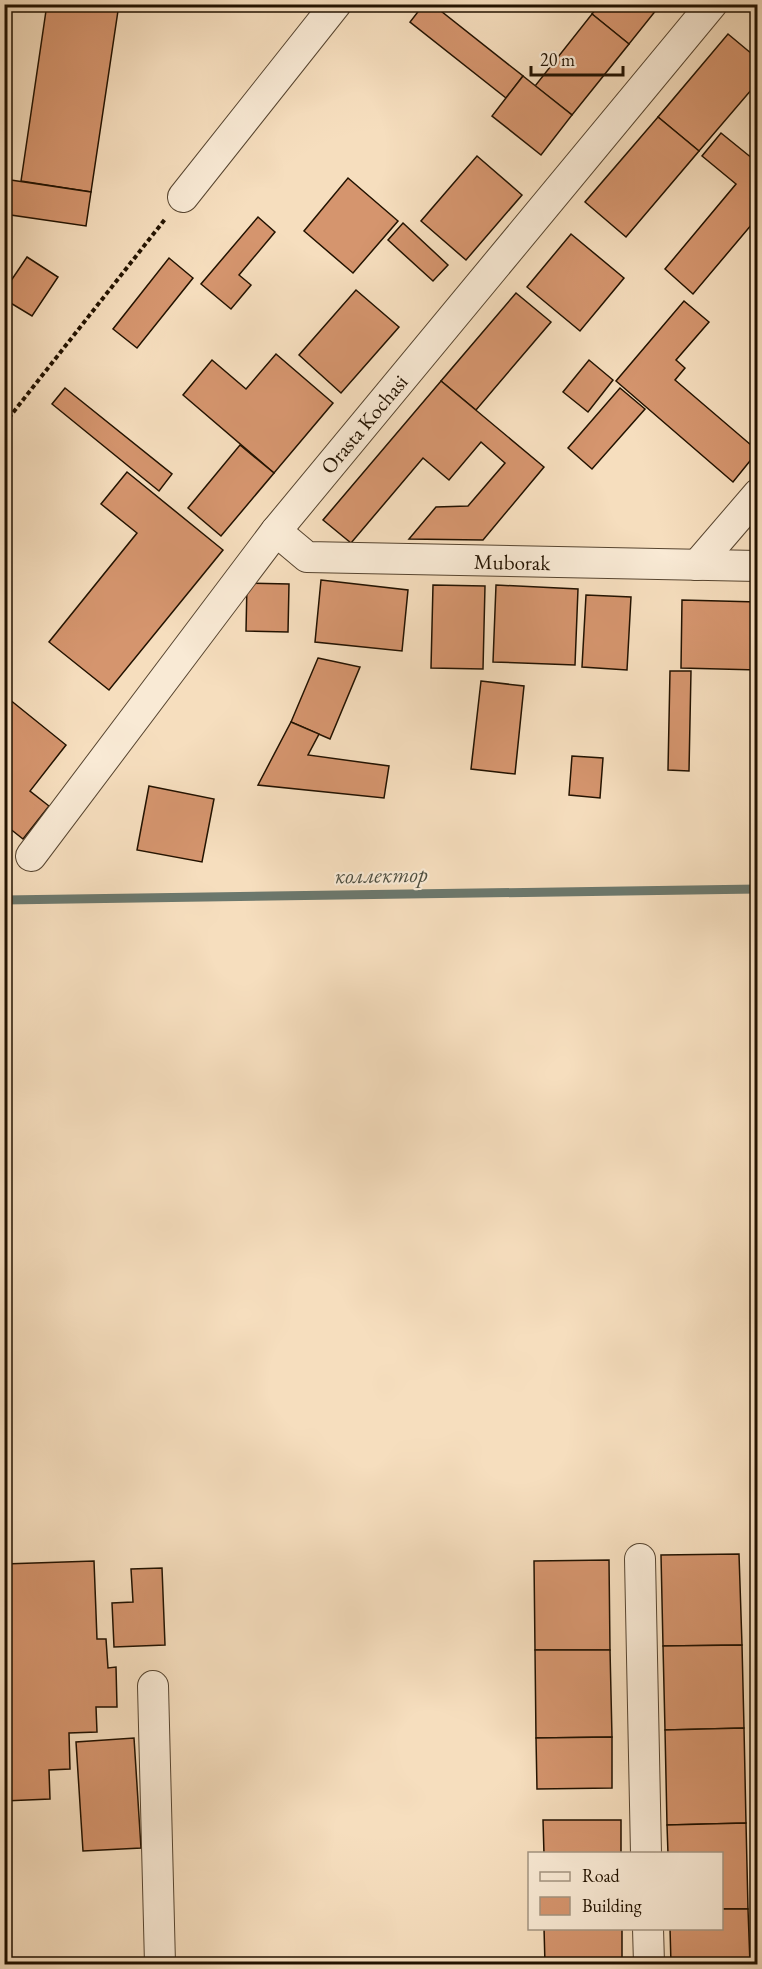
<svg xmlns="http://www.w3.org/2000/svg" width="762" height="1969" viewBox="0 0 762 1969" font-family="'EB Garamond',serif">
<rect width="100%" height="100%" fill="#f6debe"/>
<filter id="stains"><feTurbulence type="fractalNoise" baseFrequency=".00333" numOctaves="4"/><feColorMatrix values="0 0 0 0 .2 0 0 0 0 .09 0 0 0 0 .02 0 0 0 .5 -.17"/></filter>
<radialGradient id="worn" r=".72"><stop offset=".6" stop-color="#630" stop-opacity="0"/><stop offset="1" stop-color="#630" stop-opacity=".3"/></radialGradient>
<g fill="none" stroke-linecap="round" stroke-linejoin="round">
<!-- stream -->
<polyline stroke="#6c786d" stroke-width="9" points="4,900 758,889"/>
</g>
<!-- building -->
<g fill="#d5956e" stroke="#221200" stroke-width="1.5">
<polygon points="47,4 119,4 91,192 21,181"/>
<polygon points="424,4 432,4 523,76 506,98 410,22"/>
<polygon points="600,4 661,4 629,44 592,14"/>
<polygon points="592,14 629,44 572,115 535,86"/>
<polygon points="728,34 758,59 758,82 699,151 658,117"/>
<polygon points="523,76 572,115 541,155 492,116"/>
<polygon points="658,117 699,151 626,237 585,202"/>
<polygon points="721,133 758,163 758,217 693,294 665,269 736,184 702,156"/>
<polygon points="477,156 522,195 466,260 421,221"/>
<polygon points="348,178 398,221 353,273 304,231"/>
<polygon points="4,179 91,192 86,226 4,214"/>
<polygon points="258,217 275,232 239,275 251,285 231,309 201,284"/>
<polygon points="403,223 448,265 433,281 388,240"/>
<polygon points="571,234 624,278 580,331 527,287"/>
<polygon points="27,257 58,277 32,316 4,299 4,291"/>
<polygon points="169,258 193,278 137,348 113,329"/>
<polygon points="356,290 399,327 341,393 299,355"/>
<polygon points="516,293 551,322 476,410 441,381"/>
<polygon points="684,301 709,322 676,360 685,368 675,380 758,451 733,482 616,381"/>
<polygon points="276,354 333,403 274,473 183,395 212,360 246,389"/>
<polygon points="589,360 613,380 588,412 563,392"/>
<polygon points="441,381 544,467 483,540 409,539 436,507 468,506 505,463 481,442 449,480 423,458 351,543 323,520"/>
<polygon points="65,388 172,474 159,491 52,404"/>
<polygon points="620,388 645,409 592,469 568,448"/>
<polygon points="240,445 274,473 221,536 188,508"/>
<polygon points="127,472 223,550 109,690 49,642 137,533 101,504"/>
<polygon points="321,580 408,590 402,651 315,642"/>
<polygon points="247,583 289,584 288,632 246,631"/>
<polygon points="433,585 485,586 483,669 431,668"/>
<polygon points="496,585 578,589 575,665 493,662"/>
<polygon points="586,595 631,597 627,670 582,667"/>
<polygon points="682,600 758,602 758,670 681,668"/>
<polygon points="318,658 360,667 330,739 291,722"/>
<polygon points="670,671 691,671 689,771 668,770"/>
<polygon points="481,681 524,686 515,774 471,769"/>
<polygon points="4,695 66,745 30,791 49,806 23,839 4,824"/>
<polygon points="291,722 319,734 308,755 389,766 384,798 258,785"/>
<polygon points="572,756 603,758 600,798 569,795"/>
<polygon points="149,786 214,799 202,862 137,850"/>
<polygon points="756,814 758,814 758,852 753,852"/>
<polygon points="739,1554 742,1645 663,1646 661,1555"/>
<polygon points="609,1560 610,1650 535,1650 534,1561"/>
<polygon points="94,1561 97,1639 106,1639 108,1668 116,1667 117,1707 96,1707 97,1732 69,1733 70,1769 49,1770 50,1799 4,1801 4,1564"/>
<polygon points="162,1568 165,1645 114,1647 112,1603 133,1602 131,1569"/>
<polygon points="742,1645 744,1728 665,1730 663,1646"/>
<polygon points="535,1650 610,1650 612,1737 536,1738"/>
<polygon points="744,1728 746,1823 667,1825 665,1730"/>
<polygon points="612,1737 612,1788 537,1789 536,1738"/>
<polygon points="134,1738 141,1848 83,1851 76,1742"/>
<polygon points="543,1820 621,1820 621,1854 544,1854"/>
<polygon points="746,1823 748,1909 722,1909 722,1854 668,1854 667,1825"/>
<polygon points="722,1909 748,1909 750,1964 671,1964 670,1928 722,1928"/>
<polygon points="544,1928 622,1928 622,1964 545,1964"/>
</g>
<g fill="none" stroke-linecap="round" stroke-linejoin="round">
<defs>
<g id="street">
<polyline points="183,197 336,4"/>
<polyline points="276,531 307,557 758,566"/>
<polyline points="697,565 758,494"/>
<polyline points="31,856 276,531 712,4"/>
<polyline points="640,1559 646,1854"/>
<polyline points="153,1686 160,1964"/>
<polyline points="648,1928 649,1964"/>
</g>
</defs>
<!-- street casing -->
<use href="#street" stroke="#574530" stroke-width="32"/>
<!-- path -->
<polyline stroke="#221200" stroke-width="4" stroke-dasharray="4.5 3" stroke-linecap="butt" points="4,424 166,218"/>
<!-- street -->
<use href="#street" stroke="#f9ead5" stroke-width="30"/>
</g>
<g text-anchor="middle" dominant-baseline="central" stroke-width="4.5" stroke-linejoin="round" paint-order="stroke">
<!-- street labels -->
<g font-size="21" fill="#221200" stroke="#f9ead5">
<text transform="translate(364 424) rotate(-50)">Orasta Kochasi</text>
<text transform="translate(512 562) rotate(1)">Muborak</text>
</g>
<!-- water labels -->
<g font-size="22" font-style="italic" fill="#4d4e40" stroke="#f9ead5">
<text transform="translate(381 875) rotate(-1)">коллектор</text>
</g>
</g>
<!-- margin -->
<rect width="762" height="1969" fill="none" stroke="#f6debe" stroke-width="24"/>
<rect x="6" y="6" width="750" height="1957" fill="none" stroke="#221200" stroke-width="3"/>
<rect x="12" y="12" width="738" height="1945" fill="none" stroke="#221200" stroke-width="1.5"/>
<!-- legend -->
<rect x="528" y="1852" width="195" height="78" fill="#f9ead5" stroke="#a39480" stroke-width="1.5"/>
<rect x="540" y="1872" width="30" height="9" fill="#f9ead5" stroke="#a39480" stroke-width="1.5"/>
<text x="582" y="1882" font-size="18" fill="#221200">Road</text>
<rect x="540" y="1897" width="30" height="18" fill="#d5956e" stroke="#a39480" stroke-width="1.5"/>
<text x="582" y="1912" font-size="18" fill="#221200">Building</text>
<!-- scale -->
<path d="M531 66v9h92v-9" fill="none" stroke="#221200" stroke-width="3"/>
<text x="540" y="66" font-size="18" fill="#221200" stroke="#f9ead5" stroke-width="4.5" paint-order="stroke">20 m</text>
<rect width="100%" height="100%" filter="url(#stains)"/>
<rect width="100%" height="100%" fill="url(#worn)"/>
</svg>
